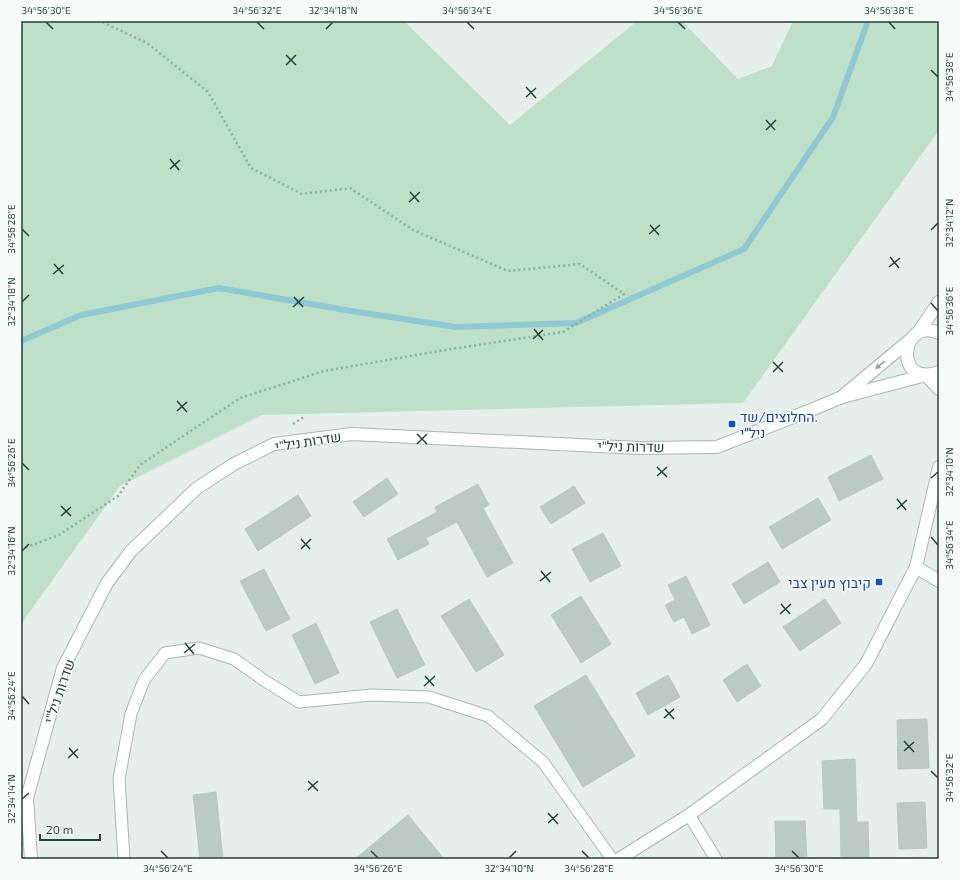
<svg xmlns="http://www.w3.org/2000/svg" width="960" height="880" viewBox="0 0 960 880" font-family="'Exo 2',Heebo,sans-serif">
<rect width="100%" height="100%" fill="#e6efeb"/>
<!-- green -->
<polygon fill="#bfe0c8" points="21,21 404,21 510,125 637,21 682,21 738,79 772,66 793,21 939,21 939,130 743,403 262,415 120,486 21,624"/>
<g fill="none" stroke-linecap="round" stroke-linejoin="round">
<!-- stream -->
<polyline stroke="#8ec9d4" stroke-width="6" points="21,341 81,315 219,288 351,311 456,327 576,323 744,249 833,117 868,21"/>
</g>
<!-- building -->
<g fill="#bbcac4" stroke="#b8c9c2">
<polygon points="871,455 883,479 839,501 828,477"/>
<polygon points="387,478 398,494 364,517 353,502"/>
<polygon points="478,484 489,505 483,508 513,563 487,577 457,522 426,538 429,544 398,560 387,539 437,512 435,507"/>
<polygon points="574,486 585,503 551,524 540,507"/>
<polygon points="298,495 311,516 258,551 245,529"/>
<polygon points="818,498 831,520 782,549 769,527"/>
<polygon points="603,533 621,566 590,582 572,549"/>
<polygon points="768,562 780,582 744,604 732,584"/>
<polygon points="264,569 290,619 266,631 240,581"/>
<polygon points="686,576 710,625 692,634 684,617 674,622 665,605 675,600 668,585"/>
<polygon points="581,596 611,644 581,663 551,615"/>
<polygon points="469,599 504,655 476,672 441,616"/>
<polygon points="825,599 841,623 800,651 783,627"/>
<polygon points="397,609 425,665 397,678 370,622"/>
<polygon points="316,623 339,673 315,684 292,635"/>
<polygon points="747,664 761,686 737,702 723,680"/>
<polygon points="586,675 635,756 583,787 534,706"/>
<polygon points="668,675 680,697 648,715 636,693"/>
<polygon points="927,719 929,768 898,769 897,720"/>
<polygon points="855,759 857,822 868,822 869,859 841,859 840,809 824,809 822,761"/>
<polygon points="216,792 223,859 200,859 193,795"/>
<polygon points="925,802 927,848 899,849 897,803"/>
<polygon points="408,815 444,859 355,859"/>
<polygon points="775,821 805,821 807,859 776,859"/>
</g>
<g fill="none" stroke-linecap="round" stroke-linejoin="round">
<defs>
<g id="service">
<polyline points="689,815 716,859"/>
<polyline points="124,859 119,779 131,714 144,680 165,653 199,648 234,659 265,681 299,702 372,695 429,697 488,716 543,762 612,859"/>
</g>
<g id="minor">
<polyline points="916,567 939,581"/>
<polyline points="619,859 689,815 822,719 866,664 916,567 939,467"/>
</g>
<g id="tertiary">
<path d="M939,333C900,315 893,389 939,372"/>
<polyline points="917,334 939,302"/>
<polyline points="926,375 939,389"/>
<polyline points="844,395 910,340"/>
<polyline points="31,859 27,798 63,668 93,610 107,583 131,551 197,488 234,464 274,444 352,434 639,448 717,447 816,408 842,397 926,375"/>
</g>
</defs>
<!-- service casing -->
<use href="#service" stroke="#a8b8b2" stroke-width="13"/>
<!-- minor casing -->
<use href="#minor" stroke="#a8b8b2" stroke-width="14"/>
<!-- tertiary casing -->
<use href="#tertiary" stroke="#a8b8b2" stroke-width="14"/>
<!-- path -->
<g stroke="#86b3a5" stroke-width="2.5" stroke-dasharray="2 3" stroke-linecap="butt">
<polyline points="293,424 304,417"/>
<polyline points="21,549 59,535 118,496 140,465 240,398 324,371 451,349 563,332 624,294 580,264 508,271 413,230 350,188 302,194 251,168 208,92 147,43 100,21"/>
</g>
<!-- service -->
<use href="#service" stroke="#fff" stroke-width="11"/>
<!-- minor -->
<use href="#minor" stroke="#fff" stroke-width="12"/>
<!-- tertiary -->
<use href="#tertiary" stroke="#fff" stroke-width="12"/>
</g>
<!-- one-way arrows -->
<defs><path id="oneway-solid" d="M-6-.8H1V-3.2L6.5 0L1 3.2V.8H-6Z"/></defs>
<use fill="#92a09c" href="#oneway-solid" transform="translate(880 365) rotate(140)"/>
<!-- ticks -->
<path fill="none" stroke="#24423a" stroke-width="1.5" d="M46,22L53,29M257,22L264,29M467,22L474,29M678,22L685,29M889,22L895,29M326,29L333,22M286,55L296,65M286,65L296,55M931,70L938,77M526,87L536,98M526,97L536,88M766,120L775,130M766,130L776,120M170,159L179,170M170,169L180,160M410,192L419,202M409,202L420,192M650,225L659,235M22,229L29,236M931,230L938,223M649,234L660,225M890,257L899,268M54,264L63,274M889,267L900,258M53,274L64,265M294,297L303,307M22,302L29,295M931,303L938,311M293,307L304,297M534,329L543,340M533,339L543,330M773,362L783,372M773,372L783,362M177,401L187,412M177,411L187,402M417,434L427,444M417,444L427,434M22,463L29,470M657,467L667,477M657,476L667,467M931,478L938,472M897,499L906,510M61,506L71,516M897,509L907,500M61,516L71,507M931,537L938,545M301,539L310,549M301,549L311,539M22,551L29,544M541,571L550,582M540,581L551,572M781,604L790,614M780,614L791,604M185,643L194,654M184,653L195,644M425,676L434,686M424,686L435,676M22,696L29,704M665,709L674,719M664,718L674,709M904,741L914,752M69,748L78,758M904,751L914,742M68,758L78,749M931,771L938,778M308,781L318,791M308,790L318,781M22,799L29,793M548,813L558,824M548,823L558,814M161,851L168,858M371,851L378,858M582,851L589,858M792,851L799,858M509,858L516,851"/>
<!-- markers -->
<g fill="#1a4fb4" stroke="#f7fbf9" stroke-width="1.5">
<rect x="728" y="420" width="8" height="8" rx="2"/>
<rect x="875" y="578" width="8" height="8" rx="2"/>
</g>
<g text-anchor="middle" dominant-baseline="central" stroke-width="3" stroke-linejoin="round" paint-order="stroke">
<!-- transit labels -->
<g font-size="14" fill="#164399" stroke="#f7fbf9" text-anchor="start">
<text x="740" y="416">החלוצים/שד.<tspan x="740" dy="16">ניל״י</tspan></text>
<text x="871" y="582" text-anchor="end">קיבוץ מעין צבי</text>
</g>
<!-- street labels -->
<g font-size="14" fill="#24423a" stroke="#f7fbf9">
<text transform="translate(308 441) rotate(-9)">שדרות ניל"י</text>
<text transform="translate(631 446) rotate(1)">שדרות ניל"י</text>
<text transform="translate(59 691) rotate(-71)">שדרות ניל"י</text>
</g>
</g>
<!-- border -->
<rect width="960" height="880" fill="none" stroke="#f7fbf9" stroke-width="44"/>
<!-- scale -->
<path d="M40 834v6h60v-6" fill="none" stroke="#24423a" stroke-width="2"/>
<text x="46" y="834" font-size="12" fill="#24423a" stroke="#f7fbf9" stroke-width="3" paint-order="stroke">20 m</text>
<rect x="22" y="22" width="916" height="836" fill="none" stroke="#24423a" stroke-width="1.5"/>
<g font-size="10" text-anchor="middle" fill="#24423a">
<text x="46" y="14">34°56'30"E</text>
<text x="257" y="14">34°56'32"E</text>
<text x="333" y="14">32°34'18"N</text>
<text x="467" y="14">34°56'34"E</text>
<text x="678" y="14">34°56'36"E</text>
<text x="889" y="14">34°56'38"E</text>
<text transform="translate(949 77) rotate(-90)" y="4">34°56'38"E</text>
<text transform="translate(949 223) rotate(-90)" y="4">32°34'12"N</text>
<text transform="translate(11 229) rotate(-90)" y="4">34°56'28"E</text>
<text transform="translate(11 302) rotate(-90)" y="4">32°34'18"N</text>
<text transform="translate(949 311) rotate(-90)" y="4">34°56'36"E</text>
<text transform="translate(11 463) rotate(-90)" y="4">34°56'26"E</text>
<text transform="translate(949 472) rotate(-90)" y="4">32°34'10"N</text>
<text transform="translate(949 545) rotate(-90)" y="4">34°56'34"E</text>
<text transform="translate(11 551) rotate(-90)" y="4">32°34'16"N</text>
<text transform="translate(11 696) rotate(-90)" y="4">34°56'24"E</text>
<text transform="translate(949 778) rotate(-90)" y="4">34°56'32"E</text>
<text transform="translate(11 799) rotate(-90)" y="4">32°34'14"N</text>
<text x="168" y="872">34°56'24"E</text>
<text x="378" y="872">34°56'26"E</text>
<text x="509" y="872">32°34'10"N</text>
<text x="589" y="872">34°56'28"E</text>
<text x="799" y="872">34°56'30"E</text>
</g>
</svg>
